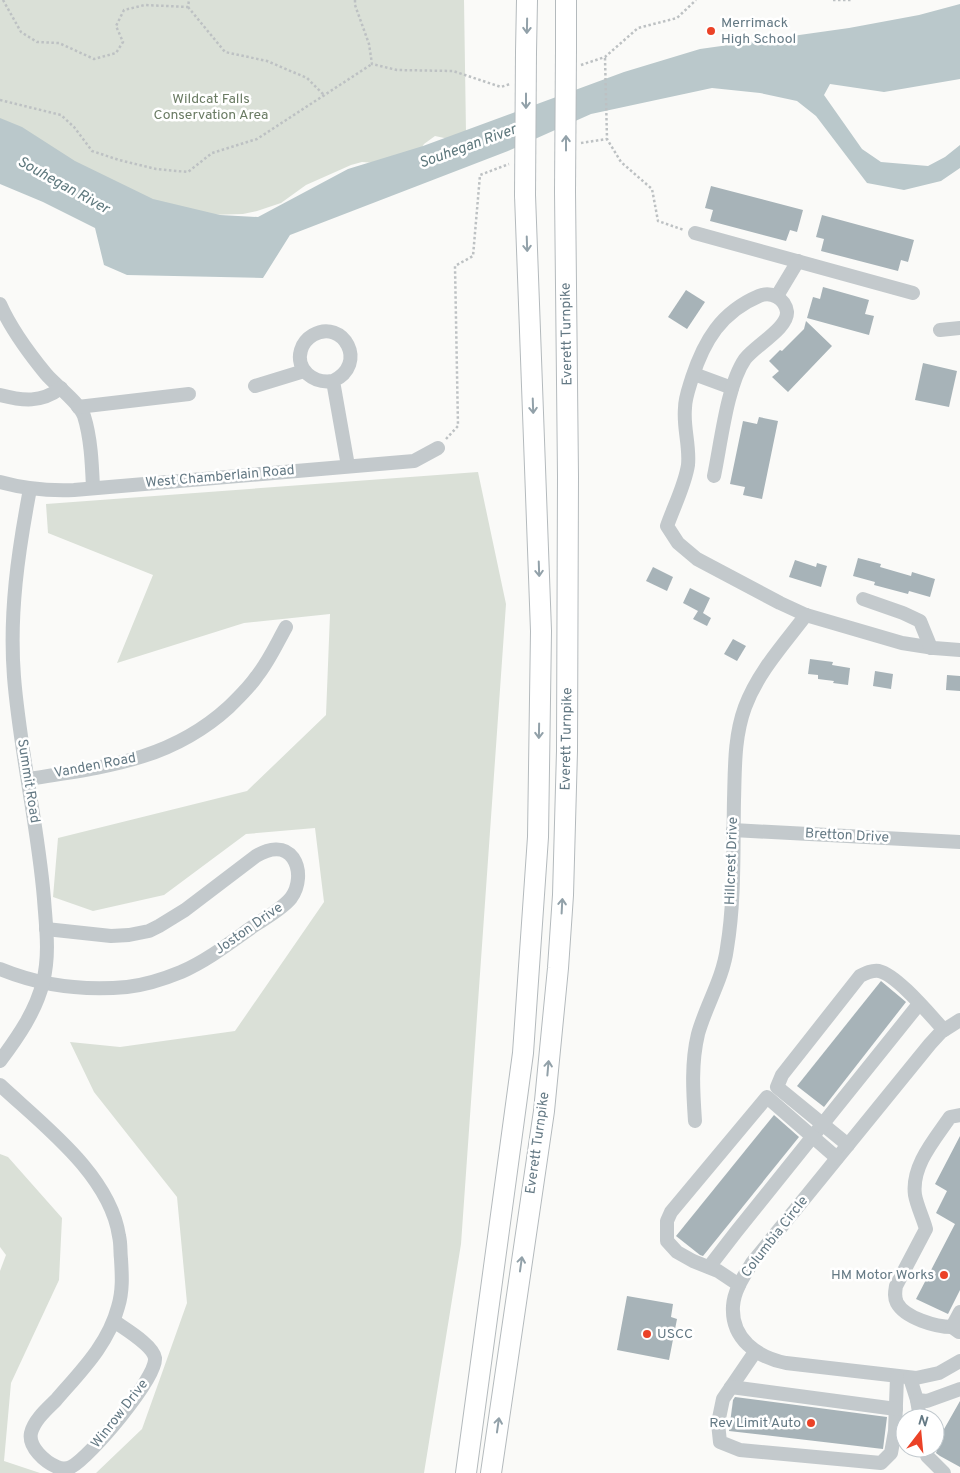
<svg xmlns="http://www.w3.org/2000/svg" width="960" height="1473" viewBox="0 0 960 1473" font-family="Overpass,sans-serif">
<rect width="100%" height="100%" fill="#fafaf8"/>
<!-- green -->
<g fill="#dae0d7">
<polygon points="0,0 464,0 466,133 449,139 435,136 424,144 419,152 376,163 362,162 351,165 306,185 281,203 257,211 243,214 208,215 156,206 0,129"/>
<polygon points="478,472 506,604 461,1244 424,1473 96,1473 142,1429 187,1303 177,1197 94,1092 70,1042 120,1047 235,1031 324,902 315,828 246,834 164,895 93,911 53,897 58,838 247,791 326,715 330,614 244,623 117,663 153,575 48,533 46,504"/>
<polygon points="0,1154 8,1157 62,1218 59,1280 11,1383 4,1461 40,1473 0,1473 0,1271 6,1255 0,1247"/>
</g>
<!-- water -->
<polygon fill="#bac8cb" points="960,4 960,79 884,92 830,84 824,95 862,149 881,162 928,166 945,157 960,145 960,168 941,181 904,190 867,183 816,116 797,101 760,93 712,88 591,114 508,151 290,235 263,278 127,275 104,265 95,228 43,202 0,184 0,118 22,127 75,161 153,199 220,215 258,217 348,169 423,146 624,72 700,49 849,28 919,15"/>
<!-- building -->
<g fill="#a7b3b8">
<polygon points="711,186 803,210 797,232 790,230 786,241 710,221 713,210 705,208"/>
<polygon points="822,215 914,240 908,262 901,260 898,271 821,251 824,239 816,237"/>
<polygon points="823,287 869,300 865,314 874,316 869,335 807,318 813,297 820,299"/>
<polygon points="686,290 705,302 687,329 668,317"/>
<polygon points="806,321 832,346 788,392 772,377 779,371 769,361 780,350 782,351 804,329"/>
<polygon points="923,363 957,371 949,407 915,400"/>
<polygon points="759,417 778,421 762,499 743,495 745,487 730,484 743,421 757,424"/>
<polygon points="858,558 881,564 880,567 911,576 912,572 935,579 930,597 909,591 908,594 874,585 875,582 853,576"/>
<polygon points="795,560 816,567 817,563 827,566 821,587 789,577"/>
<polygon points="653,567 673,577 667,591 646,581"/>
<polygon points="690,588 710,598 703,613 711,618 707,626 693,619 698,611 683,603"/>
<polygon points="733,639 746,646 737,661 724,654"/>
<polygon points="810,659 833,662 832,665 850,668 848,685 833,683 834,681 818,679 818,675 808,674"/>
<polygon points="875,671 893,674 891,689 873,686"/>
<polygon points="947,675 960,676 960,691 946,690"/>
<polygon points="881,981 906,1002 824,1107 797,1086"/>
<polygon points="774,1115 799,1137 703,1256 700,1255 676,1236"/>
<polygon points="960,1136 960,1290 948,1314 916,1299 955,1224 936,1213 947,1191 935,1184"/>
<polygon points="627,1296 673,1304 671,1317 677,1319 669,1360 617,1350"/>
<polygon points="735,1397 887,1417 883,1449 729,1431 733,1400"/>
<polygon points="960,1401 960,1467 940,1456 936,1453 938,1447 935,1445"/>
</g>
<g fill="none" stroke-linecap="round" stroke-linejoin="round">
<defs>
<g id="highway">
<polyline points="566,50 566,0"/>
<polyline points="526,52 527,0"/>
<polyline points="466,1473 523,1053 538,837 541,631 525,195"/>
<polyline points="491,1473 544,1111 558,968 563,895 567,751 568,476 565,191"/>
</g>
</defs>
<!-- highway casing -->
<use href="#highway" stroke="#b4babd" stroke-width="22"/>
<!-- path -->
<g stroke="#bdc1c3" stroke-width="2.5" stroke-dasharray="2.5 2.5" stroke-linecap="butt">
<polyline points="3,0 21,32 37,42 59,43 94,59 116,53 123,42 116,26 124,10 145,5 188,7 189,0"/>
<polyline points="355,0 355,5 369,44 372,64 397,70 453,71 501,87 510,84"/>
<polyline points="833,0 852,0"/>
<polyline points="188,7 225,52 267,61 307,78 325,96"/>
<polyline points="605,58 607,139 621,162 652,189 658,221 684,230"/>
<polyline points="581,65 605,57 638,28 677,18 696,0"/>
<polyline points="0,100 61,115 74,127 92,151 119,160 156,169 188,172 212,153 257,139 372,64"/>
<polyline points="581,143 607,139"/>
<polyline points="446,439 458,426 455,266 473,256 480,175 509,164"/>
</g>
<!-- minor -->
<g stroke="#c3c9cc" stroke-width="14">
<polyline points="695,233 913,293"/>
<polyline points="777,296 798,261"/>
<path d="M0,304C11,329 28,352 46,374C55,385 79,402 84,416C91,438 92,465 93,488"/>
<polyline points="940,330 960,328"/>
<polyline points="694,374 732,388"/>
<path d="M333,381C314,384 295,370 301,350C303,343 308,338 313,335C343,318 369,364 333,381L348,466"/>
<polyline points="255,386 304,371"/>
<path d="M0,395C23,401 41,403 61,388"/>
<polyline points="78,407 189,394"/>
<path d="M714,476C721,443 727,385 745,359C756,345 788,328 787,312C785,298 771,291 759,296C721,312 704,341 692,378C689,388 685,398 685,408C683,427 690,446 688,465C685,485 674,506 667,526L678,543L697,559L780,603L806,615L902,643L934,648L960,650"/>
<path d="M0,482C25,489 48,491 74,490L414,461L438,448"/>
<polyline points="863,599 903,613 920,621 931,648"/>
<path d="M28,779C104,767 170,761 229,707C239,697 249,688 257,676C269,661 277,643 286,627"/>
<polyline points="733,830 960,842"/>
<path d="M0,969C39,985 84,991 127,987C145,985 164,979 181,972C208,960 231,942 255,925C267,917 282,909 291,898C299,887 301,870 293,858C284,845 268,849 256,856L185,910L159,926L149,931L129,935L111,936L46,929"/>
<path d="M960,1020L941,1032L930,1044L752,1263C744,1276 734,1290 733,1306C731,1339 757,1357 786,1363L916,1378L939,1373L960,1361"/>
<path d="M0,1061C18,1037 36,1011 43,982C50,954 46,927 44,899C38,825 20,752 14,677C9,614 18,552 30,489"/>
<path d="M0,1085C43,1125 110,1175 119,1236C121,1244 120,1251 121,1259C122,1275 123,1291 118,1307C108,1345 80,1372 56,1400C47,1409 34,1420 31,1433C28,1447 45,1462 57,1467C62,1469 66,1469 71,1467C90,1457 157,1378 155,1358C153,1345 125,1329 114,1321"/>
<path d="M695,1121C693,1092 691,1063 698,1034C706,1005 723,979 727,948C735,900 733,849 734,800C735,768 734,737 745,707C758,672 784,644 806,615"/>
<path d="M848,1145L777,1087L782,1075L860,976C866,973 872,970 879,971C897,975 930,1015 944,1030"/>
<polyline points="709,1267 736,1232 919,1004"/>
<polyline points="739,1285 718,1271 693,1261 677,1252 667,1241 667,1221 671,1212 767,1097 837,1158"/>
<path d="M952,1327C936,1327 905,1318 897,1303C894,1297 895,1292 896,1286L926,1229C923,1218 917,1206 915,1195C911,1166 935,1139 950,1117L960,1115"/>
<polyline points="959,1332 952,1327 960,1312"/>
<polyline points="755,1352 723,1399 718,1423 720,1442 740,1450 881,1463 891,1453 895,1431 897,1377"/>
<polyline points="910,1378 917,1400 927,1401 960,1389"/>
<polyline points="731,1387 896,1409"/>
<polyline points="917,1400 920,1418"/>
<polyline points="926,1448 927,1456 944,1473"/>
</g>
<!-- highway -->
<use href="#highway" stroke="#fff" stroke-width="20"/>
<defs>
<g id="highway-bridge">
<polyline points="565,191 566,50"/>
<polyline points="525,195 526,52"/>
</g>
</defs>
<!-- highway-bridge casing -->
<use href="#highway-bridge" stroke="#b4babd" stroke-width="22" stroke-linecap="butt"/>
<!-- highway-bridge -->
<use href="#highway-bridge" stroke="#fff" stroke-width="20"/>
</g>
<!-- one-way arrows -->
<defs><path id="oneway-shaft" d="M-6 0H5M1.5-3L5.5 0L1.5 3" fill="none" stroke-width="1.6" stroke-linecap="round" stroke-linejoin="round" transform="scale(1.25)"/></defs>
<g stroke="#92a1a9">
<use href="#oneway-shaft" transform="translate(527 26) rotate(91)"/>
<use href="#oneway-shaft" transform="translate(526 101) rotate(90)"/>
<use href="#oneway-shaft" transform="translate(566 143) rotate(-90)"/>
<use href="#oneway-shaft" transform="translate(527 244) rotate(88)"/>
<use href="#oneway-shaft" transform="translate(533 406) rotate(88)"/>
<use href="#oneway-shaft" transform="translate(539 569) rotate(88)"/>
<use href="#oneway-shaft" transform="translate(539 731) rotate(91)"/>
<use href="#oneway-shaft" transform="translate(562 906) rotate(-87)"/>
<use href="#oneway-shaft" transform="translate(548 1068) rotate(-85)"/>
<use href="#oneway-shaft" transform="translate(521 1264) rotate(-82)"/>
<use href="#oneway-shaft" transform="translate(498 1425) rotate(-82)"/>
</g>
<!-- markers -->
<g fill="#eb4227" stroke="#fff" stroke-width="2">
<circle cx="711" cy="31" r="5"/>
<circle cx="944" cy="1275" r="5"/>
<circle cx="647" cy="1334" r="5"/>
<circle cx="811" cy="1423" r="5"/>
</g>
<g text-anchor="middle" dominant-baseline="central" stroke-width="5" stroke-linejoin="round" paint-order="stroke">
<!-- poi labels -->
<g font-size="14" fill="#647984" stroke="#fff" text-anchor="start">
<text x="721" y="23">Merrimack<tspan x="721" dy="16">High School</tspan></text>
<text x="934" y="1275" text-anchor="end">HM Motor Works</text>
<text x="657" y="1334">USCC</text>
<text x="801" y="1423" text-anchor="end">Rev Limit Auto</text>
</g>
<!-- park labels -->
<g font-size="14" fill="#6a7b63" stroke="#fff">
<text x="211" y="99">Wildcat Falls<tspan x="211" dy="16">Conservation Area</tspan></text>
</g>
<!-- street labels -->
<g font-size="14" fill="#647984" stroke="#fff">
<text transform="translate(567 334) rotate(-91)">Everett Turnpike</text>
<text transform="translate(220 477) rotate(-5)">West Chamberlain Road</text>
<text transform="translate(567 739) rotate(-89)">Everett Turnpike</text>
<text transform="translate(95 766) rotate(-11)">Vanden Road</text>
<text transform="translate(28 781) rotate(81)">Summit Road</text>
<text transform="translate(847 836) rotate(3)">Bretton Drive</text>
<text transform="translate(732 861) rotate(-88)">Hillcrest Drive</text>
<text transform="translate(249 929) rotate(-35)">Joston Drive</text>
<text transform="translate(538 1143) rotate(-82)">Everett Turnpike</text>
<text transform="translate(775 1237) rotate(-52)">Columbia Circle</text>
<text transform="translate(120 1414) rotate(-52)">Winrow Drive</text>
</g>
<!-- water labels -->
<g font-size="15" font-style="italic" fill="#5e787d" stroke="#fff">
<text transform="translate(468 147) rotate(-20)">Souhegan River</text>
<text transform="translate(63 186) rotate(29)">Souhegan River</text>
</g>
</g>
<!-- north arrow -->
<g transform="translate(920 1433) rotate(16)"><circle r="24" fill="#ffffff" stroke="#c1c9ce"/>
<path d="M0-4L9 19L0 12L-9 19Z" fill="#eb4227"/>
<text y="-8" font-size="14" font-weight="bold" text-anchor="middle" fill="#647984">N</text>
</g>
</svg>
